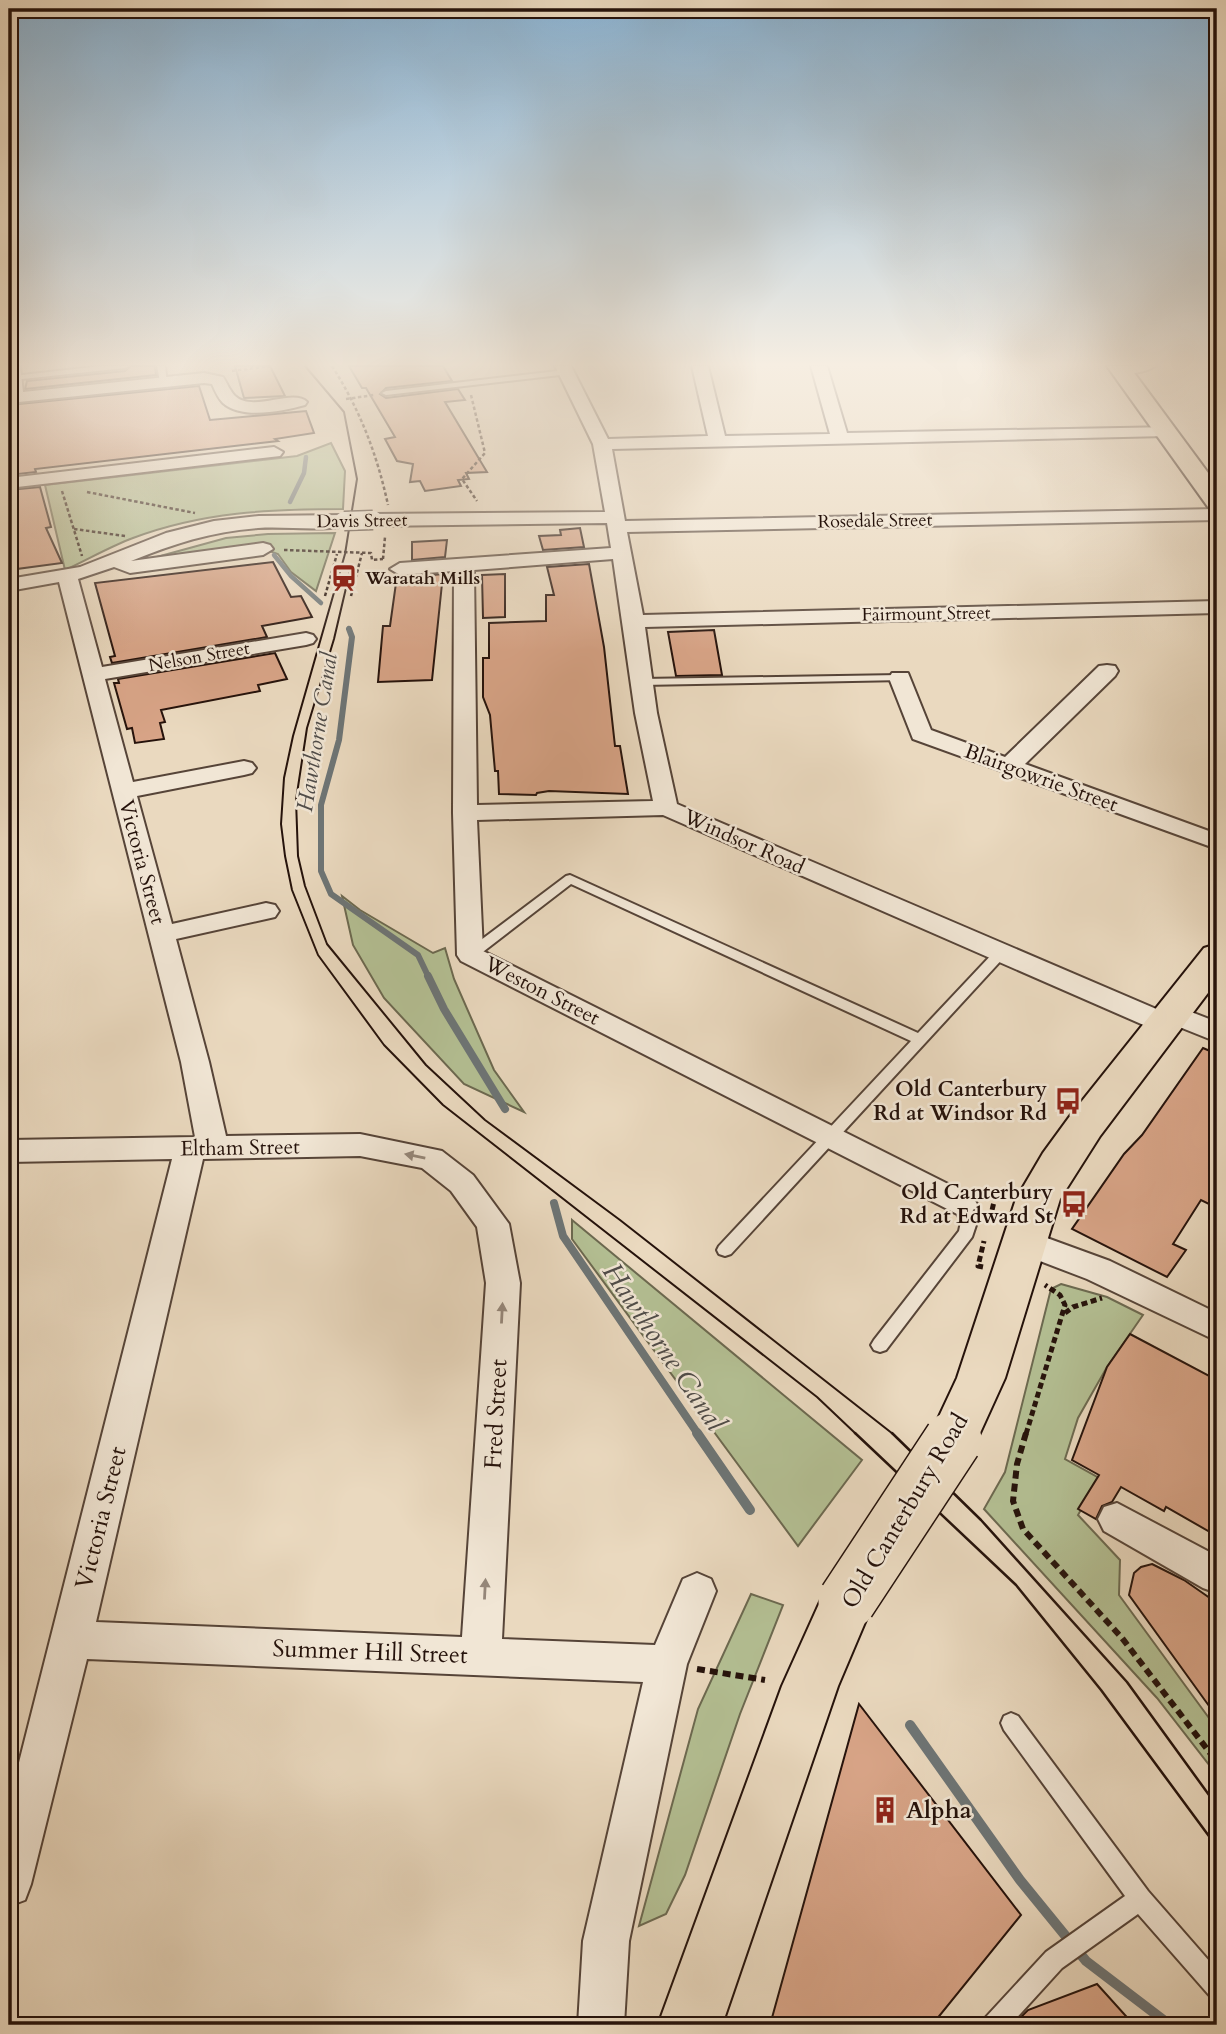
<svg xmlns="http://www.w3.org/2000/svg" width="1226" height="2034" viewBox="0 0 1226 2034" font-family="Cardo,serif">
<rect width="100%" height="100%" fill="#ead9bf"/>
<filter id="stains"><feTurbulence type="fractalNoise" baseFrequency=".00286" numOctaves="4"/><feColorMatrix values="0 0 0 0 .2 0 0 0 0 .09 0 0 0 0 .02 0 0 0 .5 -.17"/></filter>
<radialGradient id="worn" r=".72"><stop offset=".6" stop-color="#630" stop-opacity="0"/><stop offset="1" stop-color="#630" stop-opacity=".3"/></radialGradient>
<!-- green -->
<g fill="#b4c094" stroke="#6c6950" stroke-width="2">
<path d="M331,443L345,471L343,509C271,509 202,512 133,538C109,547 87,560 65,570L45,485L297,456Z"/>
<polygon points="335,533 316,591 291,572 278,554 258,547 153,558 226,538 268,534"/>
<polygon points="342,896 360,910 433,953 445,948 454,979 494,1070 524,1112 464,1084 384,998 353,945"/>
<polygon points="572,1220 862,1460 798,1546 572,1239"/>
<polygon points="1061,1284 1107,1297 1143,1315 1107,1367 1078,1418 1065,1459 1099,1478 1078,1515 1120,1560 1119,1595 1217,1729 1217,1775 1157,1698 984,1509 1005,1472 1051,1289"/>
<polygon points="751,1594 783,1605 740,1714 685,1875 666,1914 639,1926 698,1709"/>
</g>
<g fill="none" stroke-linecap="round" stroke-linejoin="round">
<!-- stream-far3 -->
<g stroke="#6d7576" stroke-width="4.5">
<polyline points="290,502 304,473 306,457"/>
<polyline points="274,555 291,576 321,603"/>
<polyline points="349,628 350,631"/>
</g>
<!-- stream-far2 -->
<polyline stroke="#6d7576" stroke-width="6" points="349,629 352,637 339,740 321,805 321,871 331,894 418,955 429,978"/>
<!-- stream-far1 -->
<g stroke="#6d7576" stroke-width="8">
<polyline points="428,976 444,1009 505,1109"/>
<polyline points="554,1203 563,1236 698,1434"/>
</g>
<!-- stream -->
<g stroke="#6d7576" stroke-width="10">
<polyline points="697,1433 750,1510"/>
<polyline points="910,1725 1020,1880 1086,1961 1166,2022 1177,2025"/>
</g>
</g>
<!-- building -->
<g fill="#d8a487" stroke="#25120b" stroke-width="2">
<polygon points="131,366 155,366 156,375 25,389 27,381 125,371"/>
<polygon points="235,366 270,366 285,396 244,398"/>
<polygon points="349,366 443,366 452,381 386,388 380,394 386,398 458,389 465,400 445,402 487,472 466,473 469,479 458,480 461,486 425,491 420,481 410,482 413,464 397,461 385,439 395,437 366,388 362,388"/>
<polygon points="199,386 210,420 306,411 314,433 275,439 278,441 35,469 36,472 9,475 9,405"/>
<polygon points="40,487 51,527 46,528 62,563 9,570 9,490"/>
<polygon points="580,528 584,547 543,550 539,536 561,535 560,530"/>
<polygon points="447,540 445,557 412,560 412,542"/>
<polygon points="273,562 291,597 301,596 312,617 262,626 267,637 112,663 110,657 115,656 95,583"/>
<polygon points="589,564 604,647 615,746 620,746 628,794 549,791 537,793 536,795 499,794 498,771 495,771 490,715 483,697 483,658 489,658 489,623 546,621 546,595 554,595 547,567"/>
<polygon points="443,574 432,680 378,682 383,626 390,626 396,583 412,582 412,577"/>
<polygon points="505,574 505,617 483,618 482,575"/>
<polygon points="714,630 722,675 676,676 668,632"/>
<polygon points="275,653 287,679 258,685 260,691 161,710 165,722 160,723 164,739 135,743 132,728 127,729 114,683 119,683 118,679"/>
<polygon points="1203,1048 1217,1054 1217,1208 1201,1200 1173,1244 1186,1250 1167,1277 1072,1229 1124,1154 1142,1135"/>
<polygon points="1130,1334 1217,1380 1217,1536 1166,1507 1164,1511 1121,1487 1112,1502 1102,1506 1096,1519 1078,1509 1099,1475 1072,1460 1107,1367"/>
<polygon points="1152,1564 1184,1580 1217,1603 1217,1717 1129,1595 1134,1573 1141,1567"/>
<polygon points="859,1704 1021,1915 932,2025 770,2025"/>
<polygon points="1097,1984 1134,2025 1013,2025 1028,2010"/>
</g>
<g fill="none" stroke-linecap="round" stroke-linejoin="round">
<defs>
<g id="lane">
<polygon points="102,366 129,366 125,368 13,380 9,378 13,376"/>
<polygon points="157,366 165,366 167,384 160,382"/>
<polygon points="566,370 570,372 569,374 386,395 382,393 386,391"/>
<polygon points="900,675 904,676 904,680 642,685 637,682 642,679"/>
<polygon points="570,875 918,1033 995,951 1000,950 1007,954 731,1254 725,1256 719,1254 717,1250 719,1246 911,1041 571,884 475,958 465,958 463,955 465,952 566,876"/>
<polygon points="961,1198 967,1200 977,1222 972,1237 886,1350 880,1352 874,1350 871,1345 874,1340 959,1231 961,1222 953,1204 955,1200"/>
<polygon points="1011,1713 1018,1716 1148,1891 1217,1970 1217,1998 1209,1995 1138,1914 1062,1968 1010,2025 982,2025 986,2017 1046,1952 1125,1896 1004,1730 1001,1723 1004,1716"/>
</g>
<g id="street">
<path d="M9,366H20L23,392L204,373L223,377C227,383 230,391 235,396C253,413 293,388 307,402L305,405C283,411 242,420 223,403C218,398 215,391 212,384L204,383L9,403Z"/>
<path d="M555,366H571L608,439L708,436L692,366H708L725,436L830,434L811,366H827L847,433L1172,427L1174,431L1166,436L612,449L625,521L1217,509V520L627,532L643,615L1217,601V613L645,627L657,713L677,804L1161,1011L1173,1005L1217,1022V1042L1177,1026L1165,1032L1155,1030L663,815L477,820L483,951L972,1196L977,1204L972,1212L961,1216L461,961L457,955L453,813L454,571L400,575L390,569L400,563L611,548L607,523L373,526L364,520L373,514L605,512L593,444ZM613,559L635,713L653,801L477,805L474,570Z"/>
<path d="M1114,366H1155C1146,373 1126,375 1114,372L1112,369Z"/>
<polygon points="274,447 283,452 280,456 9,488 9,478"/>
<path d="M344,515L353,521L351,525C321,532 288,526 258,528C212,531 173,544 131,561L263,543L270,545L273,549L263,555L130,573L114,567L78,579L102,667L306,633L313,635L316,639L313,643L306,645L105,679L133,782L244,761L252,763L256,768L252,773L244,775L137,796L172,924L266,903L275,905L279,911L275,917L176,939L209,1062L226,1136L360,1134L442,1151L473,1175L509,1224L520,1283L502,1639L655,1645L683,1579L697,1573L711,1579L716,1591L687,1664L629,1941L624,2025H578L583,1941L643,1682L87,1659L31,1884L25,1900L9,1906V1802L172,1159L9,1162V1140L195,1137L181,1062L59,582L9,591V579L80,567L166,533L214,521L259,516ZM360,1156L422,1168L451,1191L477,1227L486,1283L462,1637L96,1622L203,1159Z"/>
<polygon points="1107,665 1115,666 1118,671 1115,676 1025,764 1217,834 1217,849 913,739 889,678 892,673 908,673 931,730 1005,757 1099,666"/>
<polygon points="1025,1230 1110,1261 1217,1313 1217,1341 1087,1279 1014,1251 1009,1242 1014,1233"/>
<polygon points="1117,1503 1217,1556 1217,1593 1203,1588 1104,1531 1098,1519 1104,1507"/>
</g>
<g id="primary">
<polygon points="1107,366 1129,366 1217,485 1217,509 1208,507"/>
<polygon points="1217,944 1217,981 1100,1136 1060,1199 1005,1378 970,1455 953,1461 936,1455 928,1440 957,1378 1016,1199 1043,1153 1070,1116 1204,948"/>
<polygon points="847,1577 866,1584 874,1601 838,1686 722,2025 658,2025 782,1686 828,1584"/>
</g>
</defs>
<!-- lane casing -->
<use href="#lane" stroke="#564438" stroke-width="4"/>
<!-- street casing -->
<use href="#street" stroke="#564438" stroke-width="4"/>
<!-- primary casing -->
<use href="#primary" stroke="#25120b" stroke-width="4"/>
<!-- path-far2 -->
<g stroke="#25120b" stroke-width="2.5" stroke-dasharray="3.5 2.5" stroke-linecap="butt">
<path d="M332,366C360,410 377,454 388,505"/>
<polyline points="232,371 271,366"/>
<polyline points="471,395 485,453 462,479 477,501"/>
<polyline points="346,399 374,395"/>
<polyline points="62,491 82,556"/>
<polyline points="87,492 195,513"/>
<polyline points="74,529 125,536"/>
<polyline points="284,550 371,553 372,560 383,559"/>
<polyline points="383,559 385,537"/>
<polyline points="325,596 337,554"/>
<polyline points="351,596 362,553"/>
</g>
<!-- path-far1 -->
<g stroke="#25120b" stroke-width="5" stroke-dasharray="6 3.5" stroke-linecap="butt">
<polyline points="990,1219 996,1193 1006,1196"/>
<polyline points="983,1267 978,1266 984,1241"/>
<polyline points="1065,1313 1073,1307 1102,1298"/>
<polyline points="1026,1434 1065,1305 1060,1295 1045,1285"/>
</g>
<!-- path -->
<g stroke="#25120b" stroke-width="6" stroke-dasharray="8 5" stroke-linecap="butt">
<polyline points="1026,1433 1017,1464 1013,1501 1023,1529 1122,1638 1217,1762"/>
<polyline points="697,1669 765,1680"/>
</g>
<!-- lane -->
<use href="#lane" fill="#f1e6d5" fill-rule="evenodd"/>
<!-- street -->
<use href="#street" fill="#f1e6d5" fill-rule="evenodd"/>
<!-- primary -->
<use href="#primary" fill="#ead9bf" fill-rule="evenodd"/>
<!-- tram-far1 -->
<g stroke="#25120b" stroke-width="2">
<polyline points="305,366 344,412 357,479 345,554 293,736 284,778 281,824 285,856 292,890 318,955 384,1045 443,1105 817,1397 856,1434"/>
<polyline points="350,571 334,639 307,728 296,800 298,856 305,886 327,944 426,1065 485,1120 620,1220 893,1434"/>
</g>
<!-- tram -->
<g stroke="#25120b" stroke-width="2.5">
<polyline points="855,1433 1016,1585 1101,1690 1217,1847"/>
<polyline points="892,1433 981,1520 1127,1682 1217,1806"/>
</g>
<defs>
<polyline id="street-bridge" points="344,521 373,520"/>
<polyline id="primary-bridge" points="847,1601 953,1440"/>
</defs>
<!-- street-bridge casing -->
<use href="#street-bridge" stroke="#564438" stroke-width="21" stroke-linecap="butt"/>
<!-- primary-bridge casing -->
<use href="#primary-bridge" stroke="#25120b" stroke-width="60" stroke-linecap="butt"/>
<!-- street-bridge -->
<use href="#street-bridge" stroke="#f1e6d5" stroke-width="18"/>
<!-- primary-bridge -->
<use href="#primary-bridge" stroke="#ead9bf" stroke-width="57"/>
</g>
<!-- one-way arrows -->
<defs><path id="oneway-solid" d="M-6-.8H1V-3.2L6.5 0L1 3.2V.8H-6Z" transform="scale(1.75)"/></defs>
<g fill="#95877a">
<use href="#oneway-solid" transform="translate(415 1156) rotate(-169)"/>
<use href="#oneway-solid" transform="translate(502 1313) rotate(-87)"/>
<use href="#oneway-solid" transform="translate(485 1589) rotate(-87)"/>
</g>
<!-- sky -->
<linearGradient id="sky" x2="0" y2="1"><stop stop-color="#8ab5d7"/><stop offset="0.56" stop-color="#f6eee2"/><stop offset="1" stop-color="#f6eee2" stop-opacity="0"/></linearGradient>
<rect width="1226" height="651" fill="url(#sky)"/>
<!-- icons -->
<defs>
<symbol id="station-bare" viewBox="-9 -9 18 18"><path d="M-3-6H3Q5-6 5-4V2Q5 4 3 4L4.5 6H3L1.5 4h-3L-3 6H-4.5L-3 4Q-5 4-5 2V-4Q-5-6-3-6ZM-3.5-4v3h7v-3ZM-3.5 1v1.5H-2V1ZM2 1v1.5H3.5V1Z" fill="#8f2418" stroke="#f1e6d5" stroke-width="2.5" paint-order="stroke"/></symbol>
<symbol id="bus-bare" viewBox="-9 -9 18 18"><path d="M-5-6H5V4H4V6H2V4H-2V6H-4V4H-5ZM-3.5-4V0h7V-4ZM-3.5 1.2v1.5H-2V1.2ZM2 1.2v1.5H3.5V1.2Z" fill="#8f2418" stroke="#f1e6d5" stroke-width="2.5" paint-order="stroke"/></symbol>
<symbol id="building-bare" viewBox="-9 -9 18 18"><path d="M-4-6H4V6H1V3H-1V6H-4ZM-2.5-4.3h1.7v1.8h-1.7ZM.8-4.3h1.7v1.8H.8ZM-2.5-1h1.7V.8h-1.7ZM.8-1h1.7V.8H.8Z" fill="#8f2418" stroke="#f1e6d5" stroke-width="2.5" paint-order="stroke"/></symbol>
</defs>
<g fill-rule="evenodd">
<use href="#station-bare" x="325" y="559" width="38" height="38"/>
<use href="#bus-bare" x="1049" y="1082" width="38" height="38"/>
<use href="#bus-bare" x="1055" y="1185" width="38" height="38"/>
<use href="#building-bare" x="866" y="1791" width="38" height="38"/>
</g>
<g text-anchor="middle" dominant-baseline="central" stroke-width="5" stroke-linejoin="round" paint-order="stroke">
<!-- far-street labels -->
<g font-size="18" fill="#25120b" stroke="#f1e6d5">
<text transform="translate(362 521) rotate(-1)">Davis Street</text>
<text transform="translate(875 521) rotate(-1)">Rosedale Street</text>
<text transform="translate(926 614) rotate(-1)">Fairmount Street</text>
<text transform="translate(199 657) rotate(-10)">Nelson Street</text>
</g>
<!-- far-poi labels -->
<g font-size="18" font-weight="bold" fill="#25120b" stroke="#f1e6d5" text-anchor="start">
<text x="365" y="578">Waratah Mills</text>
</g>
<!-- street labels -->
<g font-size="21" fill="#25120b" stroke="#f1e6d5">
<text transform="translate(1041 778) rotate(20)">Blairgowrie Street</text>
<text transform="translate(744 842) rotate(24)">Windsor Road</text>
<text transform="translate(142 862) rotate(75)">Victoria Street</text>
<text transform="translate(542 991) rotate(27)">Weston Street</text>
<text transform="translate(240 1148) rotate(-1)">Eltham Street</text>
</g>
<!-- poi labels -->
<g font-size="21" font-weight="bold" fill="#25120b" stroke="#f1e6d5" text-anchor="end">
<text x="1047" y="1089">Old Canterbury<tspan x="1047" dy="24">Rd at Windsor Rd</tspan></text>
<text x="1053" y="1192">Old Canterbury<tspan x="1053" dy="24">Rd at Edward St</tspan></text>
</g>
<!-- water labels -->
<g font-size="23" font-style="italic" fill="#4f4c49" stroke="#f1e6d5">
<text transform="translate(317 732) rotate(-81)">Hawthorne Canal</text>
</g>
<!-- near-street labels -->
<g font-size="24" fill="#25120b" stroke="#f1e6d5">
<text transform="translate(496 1414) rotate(-87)">Fred Street</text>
<text transform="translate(905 1511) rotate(-59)">Old Canterbury Road</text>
<text transform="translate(101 1518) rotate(-76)">Victoria Street</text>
<text transform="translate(370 1652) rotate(2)">Summer Hill Street</text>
</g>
<!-- near-poi labels -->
<g font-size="24" font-weight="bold" fill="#25120b" stroke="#f1e6d5" text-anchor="start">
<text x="906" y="1810">Alpha</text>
</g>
<!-- near-water labels -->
<g font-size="28" font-style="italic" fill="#4f4c49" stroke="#f1e6d5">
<text transform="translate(664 1347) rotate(56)">Hawthorne Canal</text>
</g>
</g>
<!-- margin -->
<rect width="1226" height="2034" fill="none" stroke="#ead9bf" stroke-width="35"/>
<rect x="10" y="10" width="1205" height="2013" fill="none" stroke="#25120b" stroke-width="3.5"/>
<rect x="18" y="18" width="1191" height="1999" fill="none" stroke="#25120b" stroke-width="2"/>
<rect width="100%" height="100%" filter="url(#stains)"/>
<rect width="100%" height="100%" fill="url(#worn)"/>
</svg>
